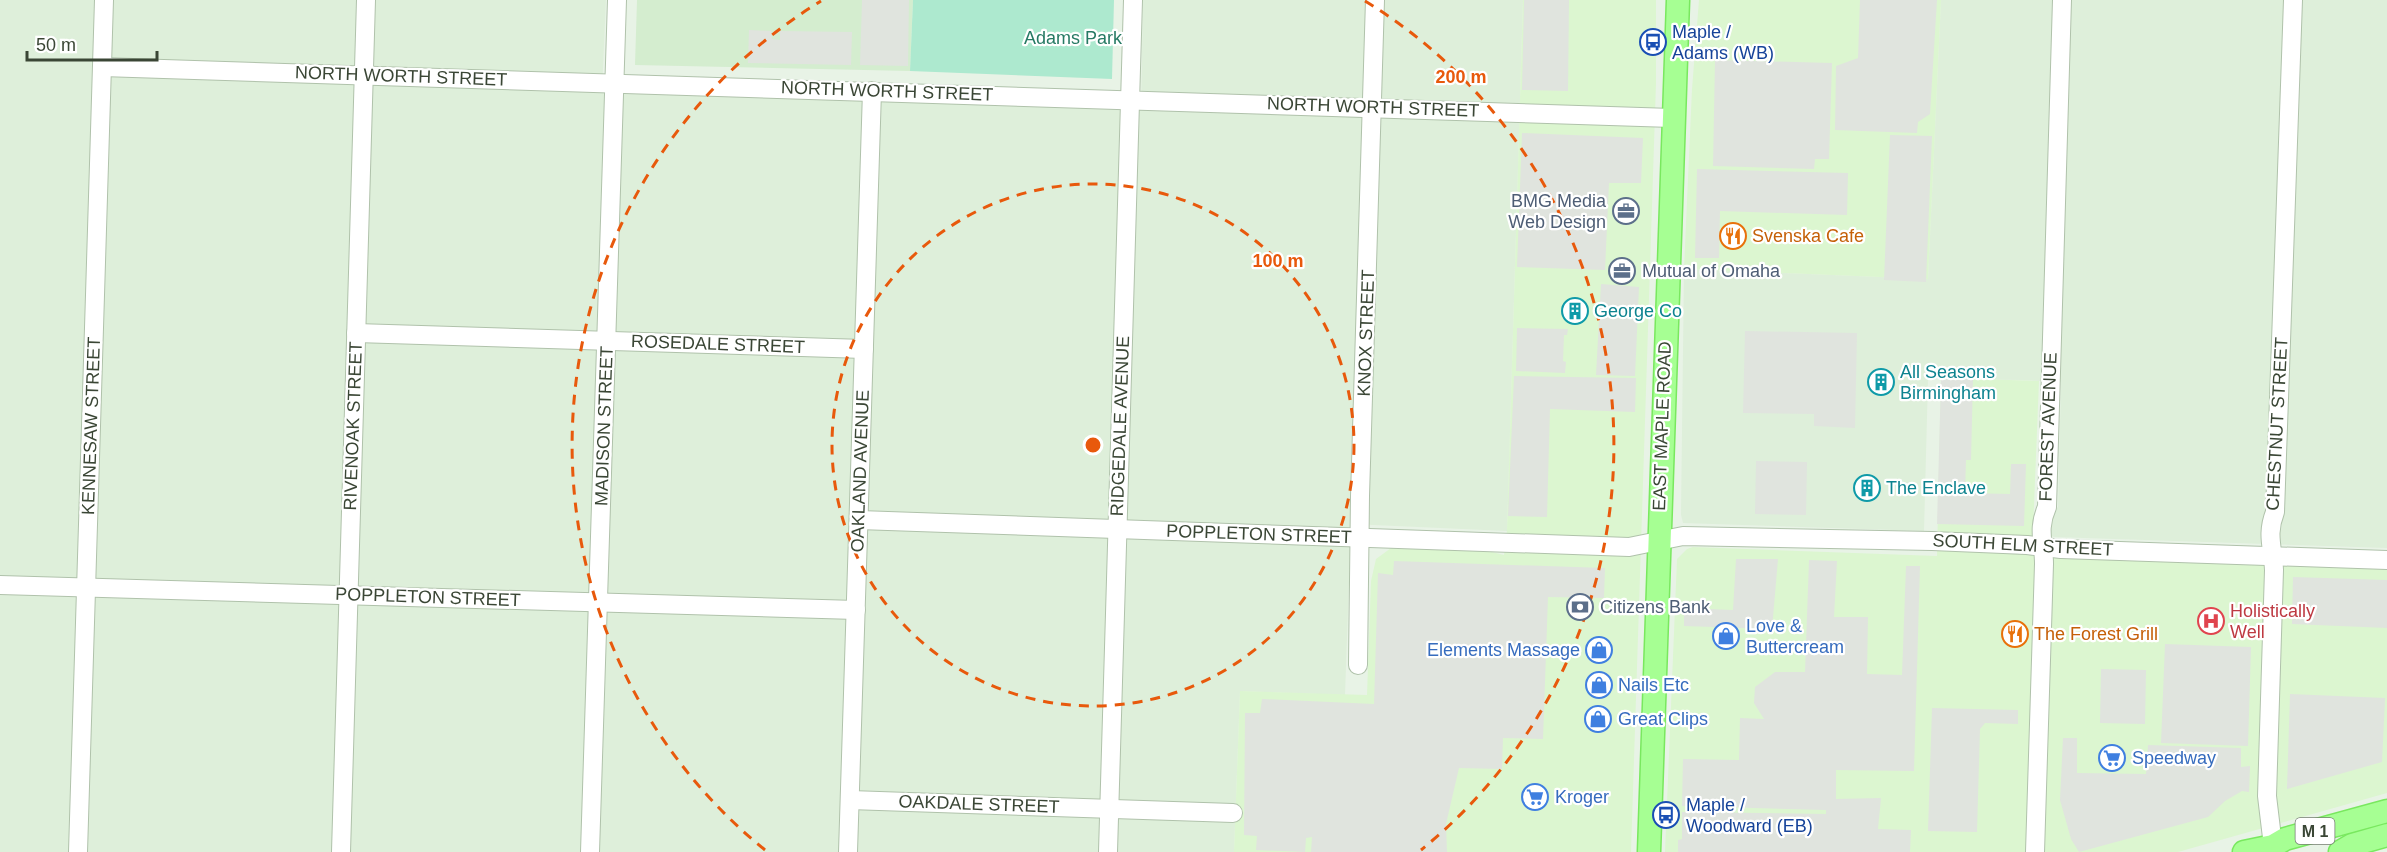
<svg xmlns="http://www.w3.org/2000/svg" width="2387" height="852" viewBox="0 0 2387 852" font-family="Helvetica,sans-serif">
<rect width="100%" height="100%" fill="#e8f3e6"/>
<!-- residential -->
<g fill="#deefda">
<polygon points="0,0 606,0 602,92 1141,108 1143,0 1523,0 1507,531 1351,524 1345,695 1240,691 1234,852 0,852"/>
<polygon points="1941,0 2387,0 2387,548 2054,537 2047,534 2048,517 2058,507 2061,382 2022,380 1928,379 1924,531 1683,523 1681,515 1684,269 1928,279"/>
</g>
<!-- commercial -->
<g fill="#dcf6d0">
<polygon points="1523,0 1656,0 1656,83 1631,852 1234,852 1240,691 1367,695 1371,581 1376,559 1391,548 1403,547 1484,550 1504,555 1507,530"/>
<polygon points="1699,0 1941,0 1928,279 1684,269 1692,89"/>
<polygon points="1941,378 2039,381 2032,556 2387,569 2387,793 2178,852 1665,852 1677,559 1687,549 1693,547 1937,556"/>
</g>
<!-- education -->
<polygon fill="#d4edcf" points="637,0 913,0 910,71 635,65"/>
<!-- green -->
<polygon fill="#ade9cf" points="913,0 1114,0 1112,79 910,71"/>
<!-- parking -->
<g fill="#e0e4de">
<polygon points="862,0 909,0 908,66 860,65"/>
<polygon points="1524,0 1569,0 1568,91 1522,90"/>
<polygon points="1860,0 1937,0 1930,114 1918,122 1917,133 1835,130 1836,66 1858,58"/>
<polygon points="749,30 771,31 772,39 780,40 780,31 852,32 851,65 748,63"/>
<polygon points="1715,60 1832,63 1829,159 1815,159 1814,169 1713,166"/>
<polygon points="1522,133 1643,138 1641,183 1609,183 1605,270 1517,267"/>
<polygon points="1890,135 1932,136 1926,282 1884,280"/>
<polygon points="1697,169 1848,173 1847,215 1720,211 1719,258 1695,258"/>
<polygon points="1601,284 1639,287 1635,376 1596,375"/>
<polygon points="1517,328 1568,329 1567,335 1564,335 1563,361 1566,362 1565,373 1516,371"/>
<polygon points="1745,331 1857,333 1855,428 1814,426 1814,414 1743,413"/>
<polygon points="1514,376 1636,378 1635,412 1550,409 1547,517 1508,516"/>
<polygon points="1941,378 1973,379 1971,460 1966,460 1965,493 2010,494 2011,464 2026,464 2024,526 1937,524"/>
<polygon points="1756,461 1807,462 1806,515 1755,514"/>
<polygon points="1736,559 1778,559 1772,629 1684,626 1684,608 1733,610"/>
<polygon points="1809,560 1837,561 1834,617 1868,617 1867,674 1902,675 1906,566 1920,566 1914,771 1836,770 1836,799 1881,798 1878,829 1911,830 1910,852 1678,852 1678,840 1682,839 1682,812 1826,814 1826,810 1682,806 1683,759 1739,760 1740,718 1764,719 1754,703 1755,687 1775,672 1805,672"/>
<polygon points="1394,561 1605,568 1604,598 1548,597 1543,739 1503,738 1502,769 1459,768 1446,824 1447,852 1311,852 1312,837 1306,838 1305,852 1256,850 1257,836 1244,835 1245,713 1260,713 1262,699 1374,704 1378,573 1393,575"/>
<polygon points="2293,577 2387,580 2387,628 2292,624"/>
<polygon points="2165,644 2251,647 2248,746 2161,743"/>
<polygon points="2101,669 2146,670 2145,724 2100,723"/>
<polygon points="2290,694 2385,698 2382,762 2287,789"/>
<polygon points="1932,708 2018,710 2018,724 1985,723 1980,729 1977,832 1928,831"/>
<polygon points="2063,738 2077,738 2077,773 2146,774 2148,745 2241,748 2241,767 2250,766 2249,792 2242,791 2225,801 2208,817 2079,852 2071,839 2060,800"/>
</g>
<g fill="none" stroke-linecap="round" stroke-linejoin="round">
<defs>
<g id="minor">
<polyline points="102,67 1672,118"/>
<polyline points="356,333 864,349"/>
<polyline points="859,520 1629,547 1683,536 1932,541 2027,545 2061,549 2387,560"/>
<polyline points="0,585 856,610"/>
<polyline points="1358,665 1360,496 1375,0"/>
<polyline points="850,800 1233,813"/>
<path d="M2273,846L2267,796L2274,570C2273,547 2266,535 2275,512L2293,0"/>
<polyline points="78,852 104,0"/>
<polyline points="341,852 366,0"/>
<polyline points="590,852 617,0"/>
<polyline points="848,852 872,91"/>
<polyline points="1108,852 1133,0"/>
<path d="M2035,852L2044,564C2044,542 2037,529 2047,507L2062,0"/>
</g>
<g id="major">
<polyline points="1649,852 1678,0"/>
<polyline points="2244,852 2273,846 2285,839 2387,811"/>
<polyline points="2340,852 2352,845 2387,835"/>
</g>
</defs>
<!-- minor casing -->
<use href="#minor" stroke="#b0c2ab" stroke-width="20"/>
<!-- major casing -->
<use href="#major" stroke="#79e85f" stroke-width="25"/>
<!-- minor -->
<use href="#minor" stroke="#fff" stroke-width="18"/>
<!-- major -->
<use href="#major" stroke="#a6ff93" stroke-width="22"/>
</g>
<!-- distance rings -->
<g fill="none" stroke="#e8590c" stroke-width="3" stroke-dasharray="10 8">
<circle cx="1093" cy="445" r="261"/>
<path d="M765 850A521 521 0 0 1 821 1M1365 1A521 521 0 0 1 1421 850"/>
</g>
<!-- icons -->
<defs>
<symbol id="bus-ring" viewBox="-11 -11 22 22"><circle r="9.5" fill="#fff" stroke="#1a4fb4" stroke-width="1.5"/><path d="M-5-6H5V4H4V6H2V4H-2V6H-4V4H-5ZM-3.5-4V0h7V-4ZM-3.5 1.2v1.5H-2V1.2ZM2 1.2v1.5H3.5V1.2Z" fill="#1a4fb4"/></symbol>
<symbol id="office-ring" viewBox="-11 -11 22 22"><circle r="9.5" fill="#fff" stroke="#5c6f8a" stroke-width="1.5"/><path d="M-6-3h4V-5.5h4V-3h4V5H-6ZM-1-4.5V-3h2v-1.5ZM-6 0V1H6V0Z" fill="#5c6f8a"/></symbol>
<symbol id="restaurant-ring" viewBox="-11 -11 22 22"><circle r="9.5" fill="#fff" stroke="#e8710a" stroke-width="1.5"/><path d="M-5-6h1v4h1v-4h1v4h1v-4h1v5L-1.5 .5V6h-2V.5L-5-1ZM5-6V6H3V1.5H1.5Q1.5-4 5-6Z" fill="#e8710a"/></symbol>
<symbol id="building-ring" viewBox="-11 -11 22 22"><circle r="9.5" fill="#fff" stroke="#0f9aa8" stroke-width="1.5"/><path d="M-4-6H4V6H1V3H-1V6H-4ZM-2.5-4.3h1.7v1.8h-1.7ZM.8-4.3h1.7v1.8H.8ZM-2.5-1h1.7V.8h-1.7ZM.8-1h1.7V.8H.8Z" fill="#0f9aa8"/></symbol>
<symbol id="bank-ring" viewBox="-11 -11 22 22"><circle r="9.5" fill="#fff" stroke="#5c6f8a" stroke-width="1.5"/><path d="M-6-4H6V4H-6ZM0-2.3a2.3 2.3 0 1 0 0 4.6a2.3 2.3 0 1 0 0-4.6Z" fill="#5c6f8a"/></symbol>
<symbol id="hospital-ring" viewBox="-11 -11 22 22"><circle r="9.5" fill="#fff" stroke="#e0444e" stroke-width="1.5"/><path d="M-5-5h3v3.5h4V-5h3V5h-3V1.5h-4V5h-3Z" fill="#e0444e"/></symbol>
<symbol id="shop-ring" viewBox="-11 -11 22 22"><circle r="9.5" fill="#fff" stroke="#3f7fe0" stroke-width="1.5"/><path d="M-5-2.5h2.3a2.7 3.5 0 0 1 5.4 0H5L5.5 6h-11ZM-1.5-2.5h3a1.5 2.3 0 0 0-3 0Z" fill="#3f7fe0"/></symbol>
<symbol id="supermarket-ring" viewBox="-11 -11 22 22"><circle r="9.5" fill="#fff" stroke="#3f7fe0" stroke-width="1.5"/><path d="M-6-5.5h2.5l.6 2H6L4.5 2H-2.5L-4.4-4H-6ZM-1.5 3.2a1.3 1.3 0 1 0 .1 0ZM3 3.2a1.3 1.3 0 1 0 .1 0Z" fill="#3f7fe0"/></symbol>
</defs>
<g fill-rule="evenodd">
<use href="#bus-ring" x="1638" y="27" width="30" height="30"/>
<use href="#office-ring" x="1611" y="196" width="30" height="30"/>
<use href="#restaurant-ring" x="1718" y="221" width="30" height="30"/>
<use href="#office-ring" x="1607" y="256" width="30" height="30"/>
<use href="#building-ring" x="1560" y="296" width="30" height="30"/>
<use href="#building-ring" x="1866" y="367" width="30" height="30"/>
<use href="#building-ring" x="1852" y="473" width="30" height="30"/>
<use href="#bank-ring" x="1565" y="592" width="30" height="30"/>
<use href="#hospital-ring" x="2196" y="606" width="30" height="30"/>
<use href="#restaurant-ring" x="2000" y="619" width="30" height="30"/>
<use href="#shop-ring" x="1711" y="621" width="30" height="30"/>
<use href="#shop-ring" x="1584" y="635" width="30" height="30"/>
<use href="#shop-ring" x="1584" y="670" width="30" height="30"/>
<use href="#shop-ring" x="1583" y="704" width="30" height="30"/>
<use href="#supermarket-ring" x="2097" y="743" width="30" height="30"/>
<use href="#supermarket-ring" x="1520" y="782" width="30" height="30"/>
<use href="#bus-ring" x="1651" y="800" width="30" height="30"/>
</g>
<g text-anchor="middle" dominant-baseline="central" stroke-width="4.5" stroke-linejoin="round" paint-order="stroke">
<!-- shield labels -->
<rect fill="#fff" stroke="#757e72" stroke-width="1.5" x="2295.5" y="818" width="39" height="26" rx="4.5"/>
<g font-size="16" font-weight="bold" fill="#3a4635">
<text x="2315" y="831">M 1</text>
</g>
<!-- transit labels -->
<g font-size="18" fill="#164399" stroke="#fff" text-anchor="start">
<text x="1672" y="32">Maple /<tspan x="1672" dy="21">Adams (WB)</tspan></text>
<text x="1686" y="805">Maple /<tspan x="1686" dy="21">Woodward (EB)</tspan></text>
</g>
<!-- park labels -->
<g font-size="18" fill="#267a64" stroke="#fff">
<text x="1073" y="38">Adams Park</text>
</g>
<!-- street labels -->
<g font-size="18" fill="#3a4635" stroke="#fff">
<text transform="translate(401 76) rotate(2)">NORTH WORTH STREET</text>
<text transform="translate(887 91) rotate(2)">NORTH WORTH STREET</text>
<text transform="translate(1373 107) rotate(2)">NORTH WORTH STREET</text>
<text transform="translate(1366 333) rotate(-88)">KNOX STREET</text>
<text transform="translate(718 344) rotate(2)">ROSEDALE STREET</text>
<text transform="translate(2277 424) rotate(-87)">CHESTNUT STREET</text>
<text transform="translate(91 426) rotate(-88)">KENNESAW STREET</text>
<text transform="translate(353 426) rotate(-88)">RIVENOAK STREET</text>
<text transform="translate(604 426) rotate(-88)">MADISON STREET</text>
<text transform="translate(1120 426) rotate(-88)">RIDGEDALE AVENUE</text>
<text transform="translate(1662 426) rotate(-88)">EAST MAPLE ROAD</text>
<text transform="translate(2048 427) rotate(-88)">FOREST AVENUE</text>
<text transform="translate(860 471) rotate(-88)">OAKLAND AVENUE</text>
<text transform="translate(1259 534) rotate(2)">POPPLETON STREET</text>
<text transform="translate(2023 545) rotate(3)">SOUTH ELM STREET</text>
<text transform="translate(428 597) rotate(2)">POPPLETON STREET</text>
<text transform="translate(979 804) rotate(2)">OAKDALE STREET</text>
</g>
<!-- service labels -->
<g font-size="18" fill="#4e5e75" stroke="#fff" text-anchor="start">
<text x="1606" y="201" text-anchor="end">BMG Media<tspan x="1606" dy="21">Web Design</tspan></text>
<text x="1642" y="271">Mutual of Omaha</text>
<text x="1600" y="607">Citizens Bank</text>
</g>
<!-- food labels -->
<g font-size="18" fill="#c56008" stroke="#fff" text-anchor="start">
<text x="1752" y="236">Svenska Cafe</text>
<text x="2034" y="634">The Forest Grill</text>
</g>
<!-- culture labels -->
<g font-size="18" fill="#0d838f" stroke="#fff" text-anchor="start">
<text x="1594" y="311">George Co</text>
<text x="1900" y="372">All Seasons<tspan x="1900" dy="21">Birmingham</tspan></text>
<text x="1886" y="488">The Enclave</text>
</g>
<!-- health labels -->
<g font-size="18" fill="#be3a42" stroke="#fff" text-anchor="start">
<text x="2230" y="611">Holistically<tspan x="2230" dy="21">Well</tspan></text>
</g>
<!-- shop labels -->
<g font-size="18" fill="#366cbe" stroke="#fff" text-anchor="start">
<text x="1746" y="626">Love &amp;<tspan x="1746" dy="21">Buttercream</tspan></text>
<text x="1580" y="650" text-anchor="end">Elements Massage</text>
<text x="1618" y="685">Nails Etc</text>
<text x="1618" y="719">Great Clips</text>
<text x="2132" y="758">Speedway</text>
<text x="1555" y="797">Kroger</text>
</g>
</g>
<circle cx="1093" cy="445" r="9" fill="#e8590c" stroke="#fff" stroke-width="3"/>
<g font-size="18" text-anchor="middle" font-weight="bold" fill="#e8590c" stroke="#fff" stroke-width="4.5" stroke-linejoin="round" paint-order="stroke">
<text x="1461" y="83">200 m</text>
<text x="1278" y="267">100 m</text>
</g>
<!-- scale -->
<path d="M27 51v9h130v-9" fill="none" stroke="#3a4635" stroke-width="3"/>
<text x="36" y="51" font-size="18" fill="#3a4635" stroke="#ffffff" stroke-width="4.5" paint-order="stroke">50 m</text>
</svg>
